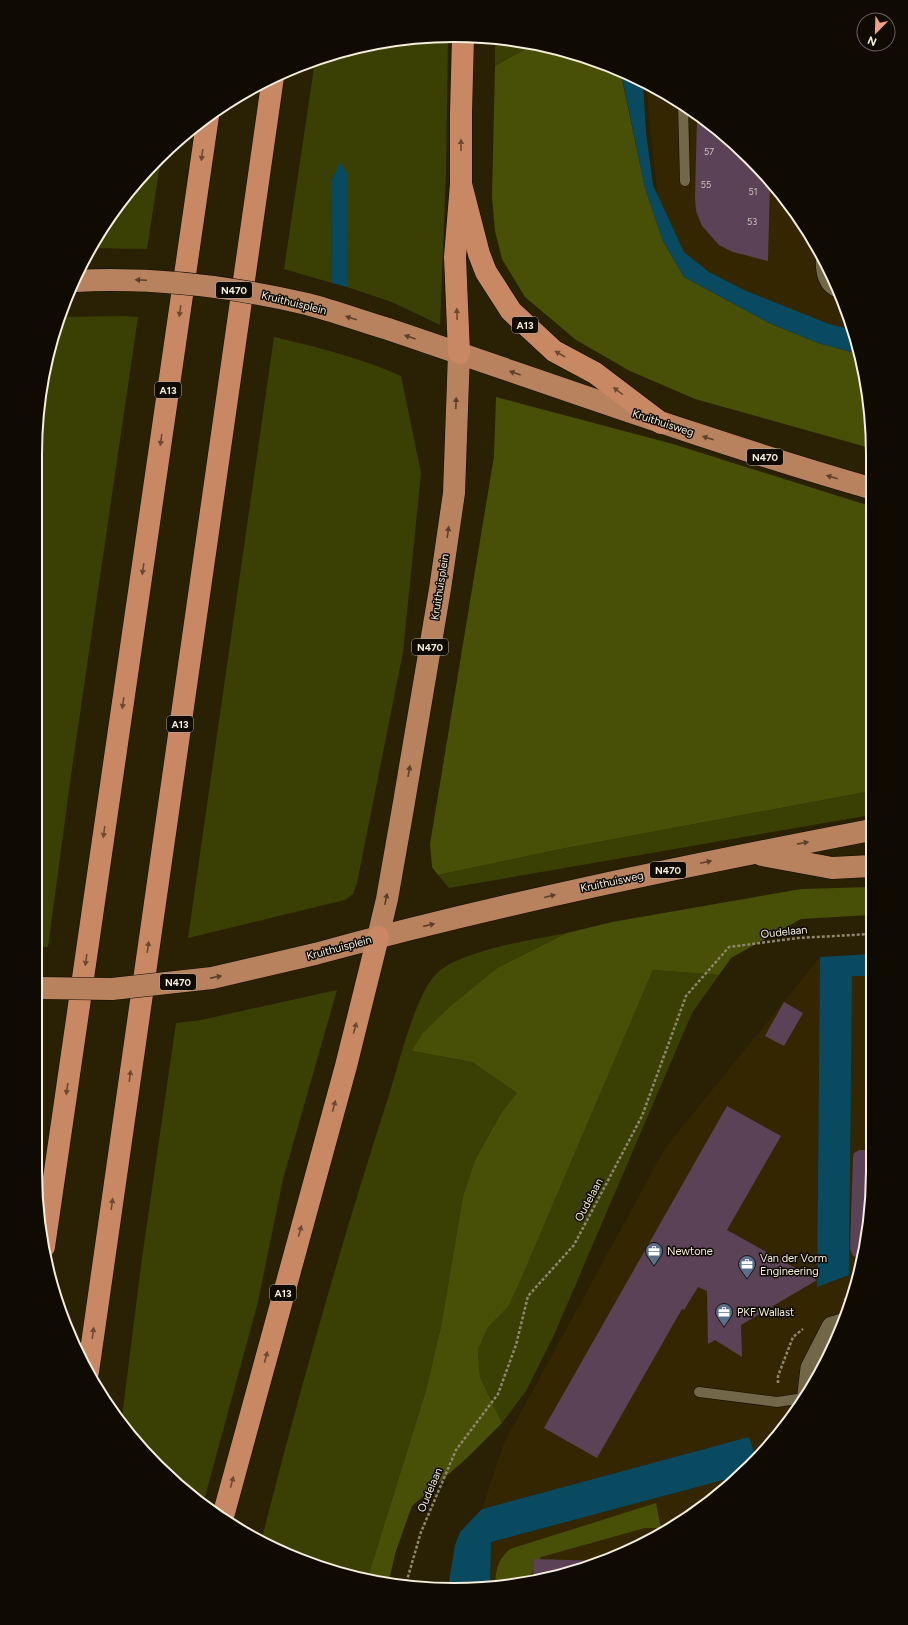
<svg xmlns="http://www.w3.org/2000/svg" width="908" height="1625" viewBox="0 0 908 1625" font-family="Figtree,sans-serif">
<rect width="100%" height="100%" fill="#2a2003"/>
<!-- built -->
<g fill="#332600">
<polygon points="646,83 664,91 750,158 803,221 851,319 855,339 689,267 660,221"/>
<polygon points="820,957 817,1286 849,1275 852,976 871,976 872,1198 851,1305 817,1381 769,1447 757,1460 749,1437 482,1509 504,1443 665,1148"/>
<polygon points="742,1475 730,1486 664,1534 614,1558 536,1582 490,1588 491,1542"/>
</g>
<!-- green -->
<g fill="#3a4004">
<polygon points="427,36 448,37 446,173 440,325 392,302 347,287 347,244 340,163 331,182 332,283 284,269 315,61 346,49"/>
<polygon points="495,38 509,39 534,44 495,66"/>
<polygon points="161,157 147,249 90,248 139,178"/>
<polygon points="124,316 138,317 71,775 48,947 38,947 36,427 58,317"/>
<path d="M274,337C317,347 361,358 401,376L421,473L403,652L357,883L353,894L345,900L188,938Z"/>
<polygon points="871,791 871,815 449,888 438,875 561,849"/>
<path d="M567,933L497,968L454,1003L412,1051L472,1062L517,1093L501,1113L475,1160L463,1196L441,1326L426,1390L367,1580L345,1576L269,1547L261,1542C299,1392 341,1243 389,1095C399,1064 414,999 435,975C458,950 533,940 567,933Z"/>
<polygon points="653,970 719,975 692,1013 554,1335 526,1391 502,1423 480,1377 478,1350 488,1327 508,1307 519,1284"/>
<polygon points="337,990 283,1179 258,1302 203,1504 158,1467 121,1425 142,1258 176,1023 201,1020"/>
</g>
<!-- forest -->
<g fill="#484f06">
<path d="M534,44C564,52 596,56 621,74L645,188L663,241L684,277L769,323L818,343L859,354L869,400L870,448L695,399L630,371L576,340L525,297L502,259L495,231L492,197L495,66Z"/>
<polygon points="496,397 673,444 870,506 871,791 561,849 438,875 432,867 430,844 494,456"/>
<polygon points="871,887 871,915 801,919 731,958 719,975 653,970 519,1284 508,1307 488,1327 478,1350 480,1377 502,1423 466,1459 412,1506 396,1551 388,1584 367,1580 426,1390 441,1326 463,1196 475,1160 501,1113 517,1093 472,1062 412,1051 422,1034 454,1003 497,968 567,933 612,922 801,889"/>
<path d="M656,1503L661,1528H645L541,1557L531,1575V1583L495,1587C496,1570 497,1560 510,1549Z"/>
</g>
<!-- water -->
<g fill="#094a61">
<polygon points="621,72 643,82 646,132 653,185 684,252 709,272 744,290 829,324 853,330 859,354 818,343 769,323 684,277 663,241 645,188"/>
<polygon points="340,162 348,175 347,287 332,283 331,182"/>
<polygon points="871,954 871,976 852,976 849,1275 817,1287 820,957"/>
<polygon points="749,1437 757,1460 742,1475 491,1542 490,1588 448,1588 455,1545 460,1532 482,1509"/>
</g>
<!-- building -->
<g fill="#5b4257">
<polygon points="697,117 750,158 770,182 768,261 733,252 719,245 702,226 696,211 695,197"/>
<polygon points="784,1002 803,1013 784,1046 765,1036"/>
<rect x="870" y="1053" width="2" height="27"/>
<polygon points="727,1106 781,1136 727,1230 817,1280 741,1325 742,1357 715,1340 708,1344 707,1291 698,1287 684,1310 682,1309 597,1458 544,1428"/>
<polygon points="859,1150 872,1150 872,1198 860,1258 853,1256 850,1249 853,1157 854,1153"/>
<polygon points="534,1559 605,1561 533,1582"/>
</g>
<g fill="none" stroke-linecap="round" stroke-linejoin="round">
<defs>
<g id="service">
<polyline points="683,106 685,181"/>
<path d="M821,258C820,272 823,288 838,293"/>
<polyline points="699,1392 777,1402 804,1398"/>
</g>
<polyline id="minor" points="808,1393 811,1368 832,1327 842,1324"/>
<g id="trunk">
<path d="M388,329C548,383 707,441 870,488"/>
<polyline points="762,855 832,868 871,866"/>
<polyline points="378,937 387,899 402,814 440,589 454,493 459,353"/>
<path d="M315,954C498,904 685,866 871,830"/>
</g>
<g id="motorway">
<polyline points="461,184 479,254 486,272 511,311 554,351 595,373 661,423"/>
<polyline points="459,353 455,257 461,184 461,113 463,37"/>
<polyline points="44,1247 208,116"/>
<polyline points="88,1372 273,77"/>
<polyline points="222,1520 346,1066 378,937"/>
</g>
</defs>
<!-- service casing -->
<use href="#service" stroke="#110a00" stroke-width="11"/>
<!-- minor casing -->
<use href="#minor" stroke="#110a00" stroke-width="22"/>
<!-- trunk casing -->
<use href="#trunk" stroke="#110a00" stroke-width="23"/>
<!-- motorway casing -->
<use href="#motorway" stroke="#110a00" stroke-width="23"/>
<!-- path -->
<g stroke="#8e866f" stroke-width="2.5" stroke-dasharray="3 2" stroke-linecap="butt">
<polyline points="844,1300 853,1296"/>
<polyline points="778,1383 778,1376 793,1337 803,1329"/>
<polyline points="782,1420 784,1427"/>
<polyline points="405,1587 421,1532 456,1450 498,1394 516,1345 528,1296 574,1245 642,1116 686,996 729,947 798,938 871,934"/>
</g>
<!-- service -->
<use href="#service" stroke="#726749" stroke-width="10"/>
<!-- minor -->
<use href="#minor" stroke="#726749" stroke-width="21"/>
<!-- trunk -->
<use href="#trunk" stroke="#b8825e" stroke-width="22"/>
<!-- motorway -->
<use href="#motorway" stroke="#c98864" stroke-width="22"/>
<defs>
<g id="trunk-bridge">
<path d="M75,281C153,277 230,286 307,304C334,311 361,321 388,329"/>
<polyline points="38,988 112,989 212,978 315,954"/>
</g>
</defs>
<!-- trunk-bridge casing -->
<use href="#trunk-bridge" stroke="#110a00" stroke-width="23" stroke-linecap="butt"/>
<!-- trunk-bridge -->
<use href="#trunk-bridge" stroke="#b8825e" stroke-width="22"/>
</g>
<!-- one-way arrows -->
<defs><path id="oneway-solid" d="M-6-.8H1V-3.2L6.5 0L1 3.2V.8H-6Z"/></defs>
<g fill="#6c4933">
<use href="#oneway-solid" transform="translate(461 145) rotate(-90)"/>
<use href="#oneway-solid" transform="translate(202 155) rotate(98)"/>
<use href="#oneway-solid" transform="translate(180 311) rotate(98)"/>
<use href="#oneway-solid" transform="translate(457 314) rotate(-92)"/>
<use href="#oneway-solid" transform="translate(560 354) rotate(-150)"/>
<use href="#oneway-solid" transform="translate(618 391) rotate(-143)"/>
<use href="#oneway-solid" transform="translate(161 440) rotate(98)"/>
<use href="#oneway-solid" transform="translate(143 569) rotate(98)"/>
<use href="#oneway-solid" transform="translate(123 703) rotate(98)"/>
<use href="#oneway-solid" transform="translate(104 832) rotate(98)"/>
<use href="#oneway-solid" transform="translate(148 947) rotate(-82)"/>
<use href="#oneway-solid" transform="translate(86 960) rotate(98)"/>
<use href="#oneway-solid" transform="translate(355 1028) rotate(-75)"/>
<use href="#oneway-solid" transform="translate(130 1076) rotate(-82)"/>
<use href="#oneway-solid" transform="translate(67 1089) rotate(98)"/>
<use href="#oneway-solid" transform="translate(334 1106) rotate(-75)"/>
<use href="#oneway-solid" transform="translate(112 1204) rotate(-82)"/>
<use href="#oneway-solid" transform="translate(300 1231) rotate(-75)"/>
<use href="#oneway-solid" transform="translate(93 1333) rotate(-82)"/>
<use href="#oneway-solid" transform="translate(266 1357) rotate(-75)"/>
<use href="#oneway-solid" transform="translate(232 1482) rotate(-75)"/>
</g>
<g fill="#5b402b">
<use href="#oneway-solid" transform="translate(141 280) rotate(-177)"/>
<use href="#oneway-solid" transform="translate(351 318) rotate(-163)"/>
<use href="#oneway-solid" transform="translate(410 337) rotate(-161)"/>
<use href="#oneway-solid" transform="translate(515 373) rotate(-161)"/>
<use href="#oneway-solid" transform="translate(456 403) rotate(-88)"/>
<use href="#oneway-solid" transform="translate(708 438) rotate(-162)"/>
<use href="#oneway-solid" transform="translate(832 477) rotate(-164)"/>
<use href="#oneway-solid" transform="translate(448 532) rotate(-82)"/>
<use href="#oneway-solid" transform="translate(409 771) rotate(-80)"/>
<use href="#oneway-solid" transform="translate(803 843) rotate(-11)"/>
<use href="#oneway-solid" transform="translate(706 862) rotate(-12)"/>
<use href="#oneway-solid" transform="translate(550 896) rotate(-14)"/>
<use href="#oneway-solid" transform="translate(386 899) rotate(-78)"/>
<use href="#oneway-solid" transform="translate(429 925) rotate(-13)"/>
<use href="#oneway-solid" transform="translate(216 977) rotate(-11)"/>
</g>
<!-- icons -->
<defs>
<symbol id="office-pin" viewBox="-11 -11 22 30"><path d="M0 17L-7.5 6A9.5 9.5 0 1 1 7.5 6Z" fill="#5c6f8a" stroke="#0f0a02"/><path d="M-6-3h4V-5.5h4V-3h4V5H-6ZM-1-4.5V-3h2v-1.5ZM-6 0V1H6V0Z" fill="#fff"/></symbol>
</defs>
<g fill-rule="evenodd">
<use href="#office-pin" x="644" y="1241" width="20" height="27"/>
<use href="#office-pin" x="737" y="1254" width="20" height="27"/>
<use href="#office-pin" x="714" y="1302" width="20" height="27"/>
</g>
<g text-anchor="middle" dominant-baseline="central" stroke-width="3" stroke-linejoin="round" paint-order="stroke">
<!-- number labels -->
<g font-size="9" fill="#cec3bc">
<text x="709" y="151">57</text>
<text x="706" y="184">55</text>
<text x="753" y="191">51</text>
<text x="752" y="221">53</text>
</g>
<!-- shield labels -->
<g fill="#0f0a02" stroke="#b0aa9b" stroke-width="1">
<rect x="216" y="282" width="36" height="16" rx="3"/>
<rect x="512" y="317" width="26" height="16" rx="3"/>
<rect x="155" y="382" width="26" height="16" rx="3"/>
<rect x="747" y="449" width="36" height="16" rx="3"/>
<rect x="412" y="639" width="36" height="16" rx="3"/>
<rect x="167" y="716" width="26" height="16" rx="3"/>
<rect x="650" y="862" width="36" height="16" rx="3"/>
<rect x="160" y="974" width="36" height="16" rx="3"/>
<rect x="270" y="1285" width="26" height="16" rx="3"/>
</g>
<g font-size="10" font-weight="bold" fill="#f5eedd">
<text x="234" y="290">N470</text>
<text x="525" y="325">A13</text>
<text x="168" y="390">A13</text>
<text x="765" y="457">N470</text>
<text x="430" y="647">N470</text>
<text x="180" y="724">A13</text>
<text x="668" y="870">N470</text>
<text x="178" y="982">N470</text>
<text x="283" y="1293">A13</text>
</g>
<!-- street labels -->
<g font-size="11" fill="#f5eedd" stroke="#0f0a02">
<text transform="translate(294 303) rotate(14)">Kruithuisplein</text>
<text transform="translate(663 423) rotate(18)">Kruithuisweg</text>
<text transform="translate(440 587) rotate(-81)">Kruithuisplein</text>
<text transform="translate(612 882) rotate(-12)">Kruithuisweg</text>
<text transform="translate(784 932) rotate(-6)">Oudelaan</text>
<text transform="translate(339 948) rotate(-15)">Kruithuisplein</text>
<text transform="translate(589 1200) rotate(-62)">Oudelaan</text>
<text transform="translate(430 1490) rotate(-67)">Oudelaan</text>
</g>
<!-- poi labels -->
<g font-size="11" fill="#f5eedd" stroke="#0f0a02" text-anchor="start">
<text x="667" y="1251">Newtone</text>
<text x="760" y="1258">Van der Vorm<tspan x="760" dy="13">Engineering</tspan></text>
<text x="737" y="1312">PKF Wallast</text>
</g>
</g>
<!-- crop -->
<path d="M0 0H908V1625H0ZM454 42H454A412 412 0 0 1 866 454V1171A412 412 0 0 1 454 1583H454A412 412 0 0 1 42 1171V454A412 412 0 0 1 454 42Z" fill="#0f0a02" fill-rule="evenodd"/>
<path fill="none" stroke="#f5eedd" stroke-width="2" d="M454 42H454A412 412 0 0 1 866 454V1171A412 412 0 0 1 454 1583H454A412 412 0 0 1 42 1171V454A412 412 0 0 1 454 42Z"/>
<!-- north arrow -->
<g transform="translate(876 32) rotate(203)"><circle r="19" fill="#0f0a02" stroke="#6b655a"/>
<path d="M0-3L7 15L0 10L-7 15Z" fill="#f2a081"/>
<text y="-6" font-size="11" font-weight="bold" text-anchor="middle" fill="#f5eedd">N</text>
</g>
</svg>
